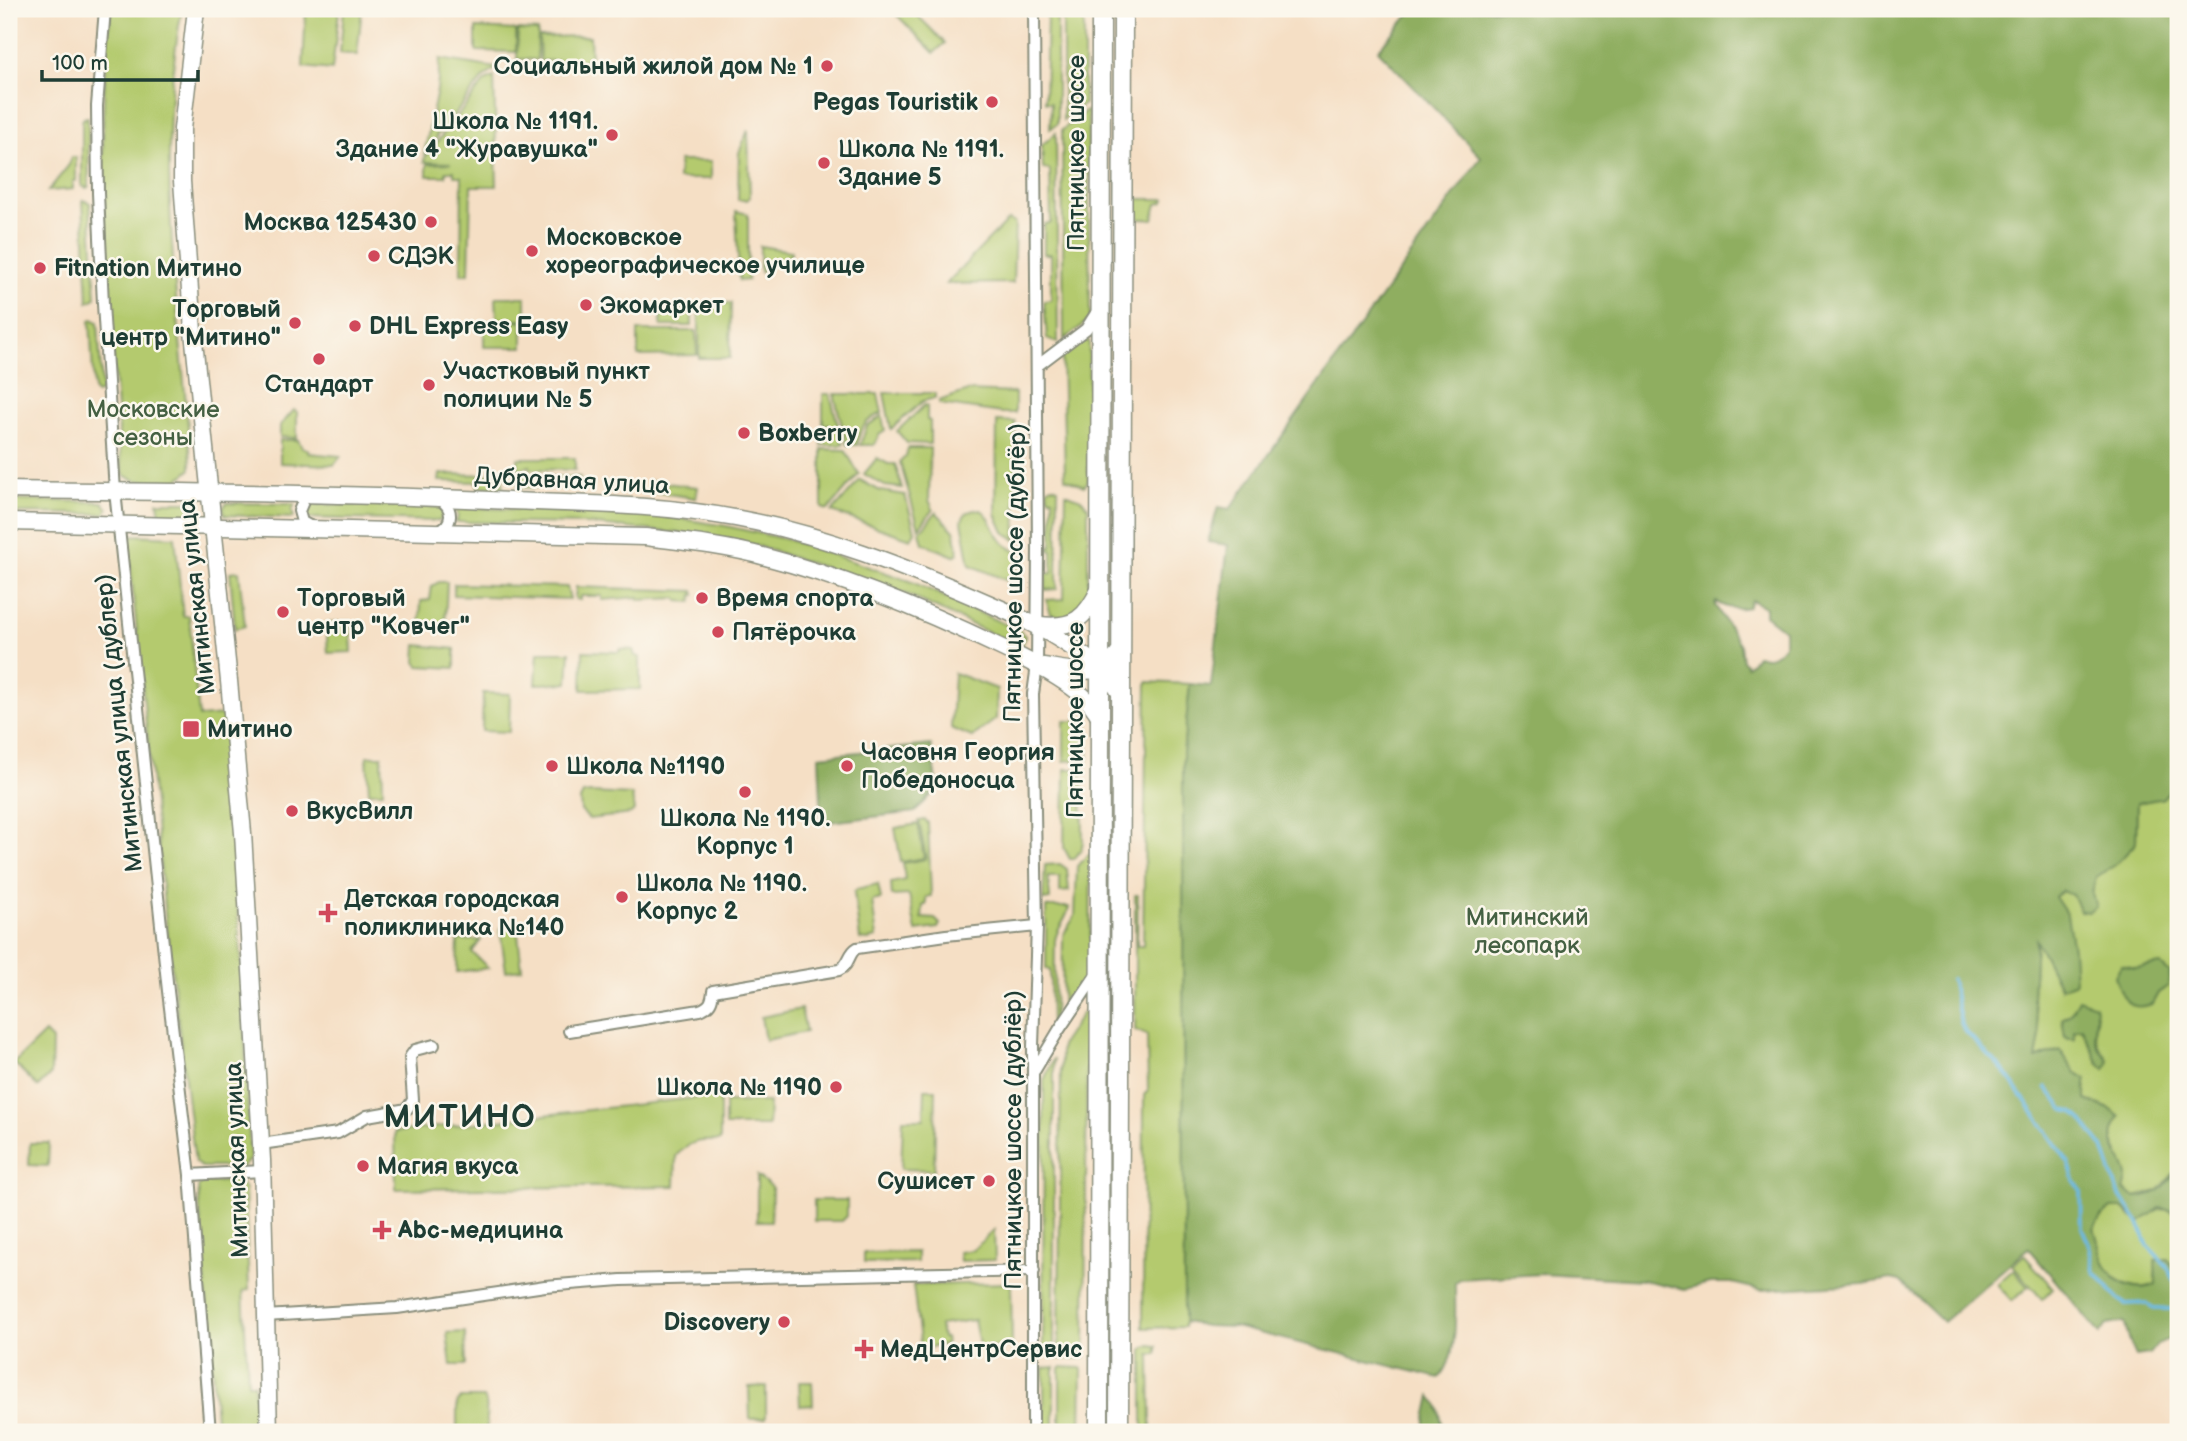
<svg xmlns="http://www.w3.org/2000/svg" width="2187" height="1441" viewBox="0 0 2187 1441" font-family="'Balsamiq Sans',sans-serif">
<rect width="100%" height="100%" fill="#fbf7ec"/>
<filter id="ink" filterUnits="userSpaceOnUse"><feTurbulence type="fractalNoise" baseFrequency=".0143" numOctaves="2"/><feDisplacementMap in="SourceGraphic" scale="14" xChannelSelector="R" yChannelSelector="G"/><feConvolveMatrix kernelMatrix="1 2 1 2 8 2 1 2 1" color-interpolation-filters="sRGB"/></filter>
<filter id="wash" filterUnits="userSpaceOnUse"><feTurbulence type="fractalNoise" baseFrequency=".00686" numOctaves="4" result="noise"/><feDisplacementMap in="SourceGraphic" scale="28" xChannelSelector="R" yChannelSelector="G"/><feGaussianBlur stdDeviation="1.57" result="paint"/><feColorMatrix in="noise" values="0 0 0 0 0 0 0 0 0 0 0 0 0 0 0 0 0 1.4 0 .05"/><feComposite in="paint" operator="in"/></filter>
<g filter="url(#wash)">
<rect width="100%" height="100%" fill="#f5dfc5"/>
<!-- green -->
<g fill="#b4ca6e" stroke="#6a8451" stroke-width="2" fill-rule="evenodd">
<path d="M111,9H182C153,158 180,313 191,463V469L178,480L137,481L124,475L121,464C111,313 92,160 111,9Z"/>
<polygon points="306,9 337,9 339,11 332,70 303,67"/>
<polygon points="344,9 362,9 357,55 340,53"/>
<polygon points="903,9 911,9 945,43 934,53 897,15"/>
<polygon points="1050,9 1057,9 1057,124 1050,129 1051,103 1045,102 1047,15 1050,13"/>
<polygon points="1063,9 1084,9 1084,104 1063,120"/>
<polygon points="476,28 516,30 516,52 476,51"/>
<polygon points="518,30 538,31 537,60 517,59"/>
<polygon points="590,36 591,60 540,61 539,37"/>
<polygon points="440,59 497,68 483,78 440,133 436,135 437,137 424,155 437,90"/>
<polygon points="494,77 497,186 471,186 469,273 461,274 462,176 454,176 454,171 446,171 446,176 427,176 427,164 451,163 424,162 424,159 485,81"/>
<polygon points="1086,111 1088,111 1090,319 1064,340 1062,130"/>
<polygon points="88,117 89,187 86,188 82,186 82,121 84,118"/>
<polygon points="748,130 750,197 747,200 738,200 739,153"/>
<polygon points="1056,133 1058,343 1047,339 1044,301 1051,300 1051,254 1044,254 1044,224 1051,223 1050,170 1043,169 1042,145"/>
<polygon points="72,157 76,157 76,181 73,181 73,189 48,191 69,165"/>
<polygon points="679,161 711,161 711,179 678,179"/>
<polygon points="1137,199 1165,199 1164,202 1157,204 1153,219 1138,219"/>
<polygon points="83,200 90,203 96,298 88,302"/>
<polygon points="736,211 748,214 748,280 739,281"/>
<polygon points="1008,220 1015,223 1013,283 946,284"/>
<polygon points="760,246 791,251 791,255 760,272"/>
<polygon points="496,297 526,297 526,319 497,319"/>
<polygon points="699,303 731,303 730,358 699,358"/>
<rect x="661" y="309" width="31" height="17"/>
<polygon points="92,319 98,322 102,391 97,394 94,392 90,320"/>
<polygon points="523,321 523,347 484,347 484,322"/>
<polygon points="638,331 696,331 697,355 638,356"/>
<polygon points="1082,339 1089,341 1088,481 1084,486 1065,478 1062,352"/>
<polygon points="968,391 1015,393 1015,413 1002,413 939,404 939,401"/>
<polygon points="884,393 935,393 935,398 923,401 891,429"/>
<polygon points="823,394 830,394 843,445 822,445 822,432 829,432 829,424 823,424"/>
<path d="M834,394H878L882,413C866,419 859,429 857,445H847Z"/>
<polygon points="925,405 927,406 927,420 930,421 930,444 907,443 897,431"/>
<polygon points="294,410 297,412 297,438 280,437 280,426"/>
<polygon points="882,416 885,431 879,435 874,445 860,445 867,426"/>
<polygon points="997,421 1015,422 1016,540 1004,532 996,514"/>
<polygon points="280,440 298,440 302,447 309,450 308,453 341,456 334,465 280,463"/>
<polygon points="908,448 930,448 929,500 933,509 919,528 900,462 906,456"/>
<polygon points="822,449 845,450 859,474 828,510 822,508"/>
<polygon points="518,458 575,458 575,470 530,469 530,466 518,469"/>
<polygon points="877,458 888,464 895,464 902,488 885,486 864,474"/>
<polygon points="440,474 503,475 503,487 478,487 477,482 439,481"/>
<polygon points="518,476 580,477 579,484 537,484 537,488 518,487"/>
<polygon points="860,480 880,491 905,495 915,531 911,539 832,512"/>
<polygon points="650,481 698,487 696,498 654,492 650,490"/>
<polygon points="1052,486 1058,488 1057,589 1045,590 1046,574 1052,573 1052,550 1049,550 1049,546 1052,546 1053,498 1048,497 1047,489"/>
<polygon points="1066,493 1081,499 1088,507 1088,600 1083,611 1062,618 1051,614 1046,600 1064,599"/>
<polygon points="9,500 103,502 108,509 104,514 9,513"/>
<polygon points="158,502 191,502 198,507 198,514 194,516 160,516"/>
<polygon points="227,503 295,504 292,510 294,518 225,515 223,508"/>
<polygon points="308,504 440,507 445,515 439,521 307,518 303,511"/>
<polygon points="455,507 658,515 726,526 789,540 910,581 1020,631 1025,636 1022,644 1016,645 904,593 751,544 689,534 586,524 456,522 458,516"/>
<path d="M980,509C996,519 990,538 1017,552V580L1013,583L970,565L962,521C965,511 970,511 980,509Z"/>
<polygon points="936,512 955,532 958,553 954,556 923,543 920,532"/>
<polygon points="133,535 175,537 183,616 189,616 199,717 223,715 242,969 250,1159 243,1167 201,1167 195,1162 164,905 128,541"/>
<polygon points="239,571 245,626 235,629 230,572"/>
<polygon points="439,582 447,582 445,625 422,624 420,622 421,601 430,600 432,586"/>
<polygon points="454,584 567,587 570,599 454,595"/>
<polygon points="576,587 694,591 695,595 693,595 692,602 678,601 677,598 639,600 639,597 602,600 602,596 580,596 580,600 575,599"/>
<polygon points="350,621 352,652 328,653 326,623"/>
<polygon points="417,645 455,649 455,668 419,666 416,662"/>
<polygon points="620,649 633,650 635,656 640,657 640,689 582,690 583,651 619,652"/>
<polygon points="538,652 570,652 568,683 536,684"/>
<polygon points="954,673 997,689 996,719 972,737 951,728"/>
<polygon points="1147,682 1190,684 1183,753 1184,1322 1184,1327 1143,1328 1144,1095 1148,1091 1147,1035 1135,1030 1135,895 1138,895 1137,946 1143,946"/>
<polygon points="483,693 510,694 509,732 482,731"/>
<polygon points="1064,721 1088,721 1088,760 1064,761"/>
<polygon points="367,756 382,756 383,792 369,792"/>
<polygon points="1065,769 1082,769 1083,842 1081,850 1074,859 1070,859 1064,848"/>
<path d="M2178,779V1172L2174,1173L2158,1191L2134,1197L2124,1189L2127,1177L2113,1140L2112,1127L2119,1117L2110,1109L2086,1100V1079L2075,1072L2060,1050L2035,1059L2040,1035L2033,998L2036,938L2060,988L2067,915L2055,897L2062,889L2072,894L2092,893L2096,877L2115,865L2136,843L2137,803L2163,798ZM2122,965L2135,968L2168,986L2158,993L2152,1004ZM2097,1013C2095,1028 2093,1043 2105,1054L2098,1062L2082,1028L2074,1031L2062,1019L2070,1014Z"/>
<polygon points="591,793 632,795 634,811 631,814 589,819 581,811 580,800 583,794"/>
<polygon points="925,820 928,823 931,896 926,897 926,905 923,905 922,918 935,919 940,924 938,928 916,931 909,895 892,896 891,883 905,880 903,863 926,859 919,821"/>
<polygon points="918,824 924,858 901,862 895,828"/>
<polygon points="1088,855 1091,855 1090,975 1062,1014 1063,935 1075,916 1077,866"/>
<polygon points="1060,864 1067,869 1069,891 1060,892 1060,877 1048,877 1050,899 1043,900 1045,865"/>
<polygon points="878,884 881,899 872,901 877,938 868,940 860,939 854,892 857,889"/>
<path d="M1046,907H1069C1067,920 1056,929 1055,941L1054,1028H1051L1050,970L1046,969Z"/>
<polygon points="517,926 522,969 506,971 500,928"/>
<polygon points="458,940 481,940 472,952 488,968 457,972"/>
<polygon points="801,1009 806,1032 765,1040 761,1017"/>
<polygon points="1083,1012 1087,1012 1085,1358 1059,1359 1061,1045"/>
<polygon points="45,1033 52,1040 51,1074 38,1087 14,1063"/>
<polygon points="1054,1058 1054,1350 1043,1350 1044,1080"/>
<polygon points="925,1089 936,1089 934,1170 901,1169 903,1119 924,1119"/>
<path d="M720,1095V1141C700,1140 690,1140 676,1156L675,1186L396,1189L395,1132Z"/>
<polygon points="725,1102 769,1102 768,1126 725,1126"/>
<polygon points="30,1143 49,1143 48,1166 29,1165"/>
<polygon points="757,1176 772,1187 771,1221 757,1221"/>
<polygon points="240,1181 245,1189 249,1290 243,1291 248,1383 254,1383 257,1432 217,1432 198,1187 203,1182"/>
<polygon points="814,1200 847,1200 847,1216 842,1221 814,1221"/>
<path d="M2111,1208H2123L2131,1217C2148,1212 2164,1203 2178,1216V1275L2174,1270L2155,1272L2157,1284C2139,1292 2114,1284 2105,1265C2099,1254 2098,1239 2094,1228L2101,1217Z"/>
<polygon points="994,1230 995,1260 960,1261 959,1252 973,1250"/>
<polygon points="917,1252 917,1262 864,1263 864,1253"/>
<polygon points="2024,1255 2053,1288 2042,1299 2012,1265"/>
<polygon points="2013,1270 2028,1287 2012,1301 1997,1284"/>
<polygon points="1011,1283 1012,1346 983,1347 979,1345 974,1320 940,1325 942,1338 945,1338 946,1345 921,1349 913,1285"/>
<polygon points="465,1332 466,1365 451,1365 447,1333"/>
<polygon points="1150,1345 1157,1346 1157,1354 1150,1355 1151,1432 1143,1432 1143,1349"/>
<polygon points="1054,1367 1054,1432 1044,1432 1044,1368"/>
<polygon points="1062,1367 1081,1368 1082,1370 1081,1432 1060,1432 1060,1369"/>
<polygon points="799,1382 812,1382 813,1405 800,1406"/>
<polygon points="766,1386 766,1418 750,1419 749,1387"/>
<polygon points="461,1398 484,1398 486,1402 487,1432 457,1432 457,1403"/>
</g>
<!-- forest -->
<g fill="#8fae61" stroke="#57764a" stroke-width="2" fill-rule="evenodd">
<path d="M1414,9H2178V779L2163,798L2137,803L2136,843L2115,865L2096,877L2092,893L2096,907L2089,912L2080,911L2072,895L2062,890L2055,897L2067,915L2073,949L2075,982L2061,988L2036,940L2033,998L2040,1035L2036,1059L2060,1050L2075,1072L2086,1079V1100L2110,1109L2120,1117C2099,1145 2127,1156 2127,1178C2127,1182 2125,1186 2124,1190L2134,1197C2141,1196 2151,1196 2157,1192C2166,1187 2169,1176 2178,1172V1216L2172,1211L2160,1208L2139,1223L2123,1208H2111L2101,1217L2094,1228C2098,1239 2099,1254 2105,1265C2114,1284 2138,1293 2156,1284L2155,1260L2168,1259L2178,1275V1338C2164,1339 2157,1343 2149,1354L2136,1356L2131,1345L2124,1322L2107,1325L2100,1334L2028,1248L1943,1322L1900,1281L1891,1279L1863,1284L1761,1290L1732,1283H1710L1685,1289L1643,1280L1541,1274L1460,1279L1455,1283C1455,1309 1459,1359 1439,1378L1235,1327L1206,1326L1184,1322L1183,753L1190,684L1211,686L1228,545L1208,542L1218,507L1230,509L1481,157L1378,50ZM1751,600L1765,607V615L1784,630V645C1776,655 1770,660 1758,655L1747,666L1742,660L1740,645L1715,605L1716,602C1727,608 1735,610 1748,607Z"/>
<polygon points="931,745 937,789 915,812 822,823 819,756"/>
<path d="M2160,964L2170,973L2168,986L2158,993L2152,1004C2127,1013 2122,997 2115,976L2121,965L2135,968Z"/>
<path d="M2078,999L2095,1005C2099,1018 2091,1033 2098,1047C2101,1052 2106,1055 2109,1061L2105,1069L2098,1062L2082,1028L2074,1031V1039L2065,1037L2062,1019L2070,1014Z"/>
<polygon points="1431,1396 1438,1406 1444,1432 1423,1432"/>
</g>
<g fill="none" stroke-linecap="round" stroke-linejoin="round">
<!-- stream -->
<g stroke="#6abae4" stroke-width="3.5">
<polyline points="1951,979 1961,1023 1966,1032 2005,1072 2069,1163 2074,1180 2081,1191 2082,1228 2089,1244 2094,1271 2118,1299 2126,1304 2147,1303 2154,1309 2178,1309"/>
<polyline points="2046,1087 2064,1110 2073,1112 2080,1118 2103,1147 2118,1193 2139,1223 2148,1246 2167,1266 2178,1287"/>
</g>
</g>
</g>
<g filter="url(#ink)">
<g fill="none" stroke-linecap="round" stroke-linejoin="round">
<defs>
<g id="street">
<polyline points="105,9 97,106 98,193 103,304 115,491 168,991 190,1175 210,1432"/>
<polyline points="1037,366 1086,329 1098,310"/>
<polyline points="312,494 304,499 299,511 302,522 313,528"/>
<path d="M437,531C454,525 454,508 439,499"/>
<path d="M569,1031L700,1010C710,1006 712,1002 713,991L839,970C850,965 848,953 857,948L946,935L1037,926"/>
<polyline points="1035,1070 1059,1030 1098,972"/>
<polyline points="261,1144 338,1133 367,1116 407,1109 413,1100 410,1057 415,1050 434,1045"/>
<polyline points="190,1175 262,1171"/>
<polyline points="265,1316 397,1308 545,1286 621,1280 1034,1271"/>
<polyline points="1033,1432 1033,1046 1037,926 1033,694 1037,665 1038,549 1034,9"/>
</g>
<g id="secondary">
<polyline points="196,9 182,129 182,181 193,331 229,681 243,833 262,1160 269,1432"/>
<path d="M9,490C175,492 342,493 509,501C584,504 660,504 735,518C822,534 906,567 988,603C1026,619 1100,656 1120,693"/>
<path d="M9,522L645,537C686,542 727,546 766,557C847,578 925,611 1000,647C1029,661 1085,687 1099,716"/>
<path d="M1040,625C1074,629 1086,618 1100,588"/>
<path d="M1043,666C1069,670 1104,680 1120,651"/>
</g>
<g id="primary">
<polyline points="1099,1432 1101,9"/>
<polyline points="1119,1432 1123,9"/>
</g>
</defs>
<!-- street casing -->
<use href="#street" stroke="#8a8e7c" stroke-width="14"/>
<!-- secondary casing -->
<use href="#secondary" stroke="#8a8e7c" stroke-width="19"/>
<!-- primary casing -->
<use href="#primary" stroke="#8a8e7c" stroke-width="21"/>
<!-- street -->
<use href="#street" stroke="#fff" stroke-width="10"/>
<!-- secondary -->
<use href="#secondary" stroke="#fff" stroke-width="16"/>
<!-- primary -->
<use href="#primary" stroke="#fff" stroke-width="18"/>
</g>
</g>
<!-- markers -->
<g fill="#d1495b" stroke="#fbf7ec" stroke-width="2.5">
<circle cx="827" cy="66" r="7"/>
<circle cx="992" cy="102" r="7"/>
<circle cx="612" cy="135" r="7"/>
<circle cx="824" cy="163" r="7"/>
<circle cx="431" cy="222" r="7"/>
<circle cx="532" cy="251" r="7"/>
<circle cx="374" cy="256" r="7"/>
<circle cx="40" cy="268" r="7"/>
<circle cx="586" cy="305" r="7"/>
<circle cx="295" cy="323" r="7"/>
<circle cx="355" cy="326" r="7"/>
<circle cx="319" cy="359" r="7"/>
<circle cx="429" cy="385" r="7"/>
<circle cx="744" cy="433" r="7"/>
<circle cx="702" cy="598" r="7"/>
<circle cx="283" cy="612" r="7"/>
<circle cx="718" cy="632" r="7"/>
<rect x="182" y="720" width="18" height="18" rx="3.5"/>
<circle cx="552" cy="766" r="7"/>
<circle cx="847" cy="766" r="7"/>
<circle cx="745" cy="792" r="7"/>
<circle cx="292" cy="811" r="7"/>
<circle cx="622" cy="897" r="7"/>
<path d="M324.5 902.5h7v7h7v7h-7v7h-7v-7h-7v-7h7z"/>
<circle cx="836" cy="1087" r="7"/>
<circle cx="363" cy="1166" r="7"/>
<circle cx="989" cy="1181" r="7"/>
<path d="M378.5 1219.5h7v7h7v7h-7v7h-7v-7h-7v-7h7z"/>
<circle cx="784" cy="1322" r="7"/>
<path d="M860.5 1338.5h7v7h7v7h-7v7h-7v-7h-7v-7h7z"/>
</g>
<g text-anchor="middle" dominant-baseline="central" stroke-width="5" stroke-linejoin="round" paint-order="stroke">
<!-- poi labels -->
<g font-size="24" font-weight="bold" fill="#1f3d34" stroke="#fbf7ec" text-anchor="start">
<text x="813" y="66" text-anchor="end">Социальный жилой дом № 1</text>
<text x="978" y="102" text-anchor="end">Pegas Touristik</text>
<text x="598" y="121" text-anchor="end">Школа № 1191.<tspan x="598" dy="28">Здание 4 "Журавушка"</tspan></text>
<text x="838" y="149">Школа № 1191.<tspan x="838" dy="28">Здание 5</tspan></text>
<text x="417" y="222" text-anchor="end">Москва 125430</text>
<text x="546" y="237">Московское<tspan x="546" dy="28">хореографическое училище</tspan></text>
<text x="388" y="256">СДЭК</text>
<text x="54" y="268">Fitnation Митино</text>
<text x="600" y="305">Экомаркет</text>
<text x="281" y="309" text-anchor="end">Торговый<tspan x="281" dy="28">центр "Митино"</tspan></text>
<text x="369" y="326">DHL Express Easy</text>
<text x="443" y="371">Участковый пункт<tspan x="443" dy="28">полиции № 5</tspan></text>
<text x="319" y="384" text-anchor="middle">Стандарт</text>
<text x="758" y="433">Boxberry</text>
<text x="297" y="598">Торговый<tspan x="297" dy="28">центр "Ковчег"</tspan></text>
<text x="716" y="598">Время спорта</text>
<text x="732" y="632">Пятёрочка</text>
<text x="207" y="729">Митино</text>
<text x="861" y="752">Часовня Георгия<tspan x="861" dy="28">Победоносца</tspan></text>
<text x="566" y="766">Школа №1190</text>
<text x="306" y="811">ВкусВилл</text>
<text x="745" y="818" text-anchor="middle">Школа № 1190.<tspan x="745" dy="28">Корпус 1</tspan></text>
<text x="636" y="883">Школа № 1190.<tspan x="636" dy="28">Корпус 2</tspan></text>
<text x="344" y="899">Детская городская<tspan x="344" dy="28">поликлиника №140</tspan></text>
<text x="822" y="1087" text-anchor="end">Школа № 1190</text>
<text x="377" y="1166">Магия вкуса</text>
<text x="975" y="1181" text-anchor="end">Сушисет</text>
<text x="398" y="1230">Abc-медицина</text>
<text x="770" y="1322" text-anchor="end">Discovery</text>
<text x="880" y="1349">МедЦентрСервис</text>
</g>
<!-- street labels -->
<g font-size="24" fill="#1f3d34" stroke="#fbf7ec">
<text transform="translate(1076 153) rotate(-90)">Пятницкое шоссе</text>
<text transform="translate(572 481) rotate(3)">Дубравная улица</text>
<text transform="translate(1015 573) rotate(-89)">Пятницкое шоссе (дублёр)</text>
<text transform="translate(197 597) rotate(-96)">Митинская улица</text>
<text transform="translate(1075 720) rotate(-90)">Пятницкое шоссе</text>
<text transform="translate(119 723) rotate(-96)">Митинская улица (дублер)</text>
<text transform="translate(1013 1140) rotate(-90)">Пятницкое шоссе (дублёр)</text>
<text transform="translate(237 1160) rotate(-92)">Митинская улица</text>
</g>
<!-- park labels -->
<g font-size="24" fill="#446042" stroke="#fbf7ec">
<text x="153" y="409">Московские<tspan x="153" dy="28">сезоны</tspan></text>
<text x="1527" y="917">Митинский<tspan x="1527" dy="28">лесопарк</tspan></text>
</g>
<!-- district labels -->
<g font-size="32" font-weight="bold" letter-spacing="2" fill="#1f3d34" stroke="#fbf7ec">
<text x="460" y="1117">МИТИНО</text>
</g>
</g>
<!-- margin -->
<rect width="2187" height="1441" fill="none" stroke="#fbf7ec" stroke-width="35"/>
<!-- scale -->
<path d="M42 70v10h156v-10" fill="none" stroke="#1f3d34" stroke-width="3.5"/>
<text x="52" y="70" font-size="21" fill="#1f3d34" stroke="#fbf7ec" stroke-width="5" paint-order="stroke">100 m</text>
</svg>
